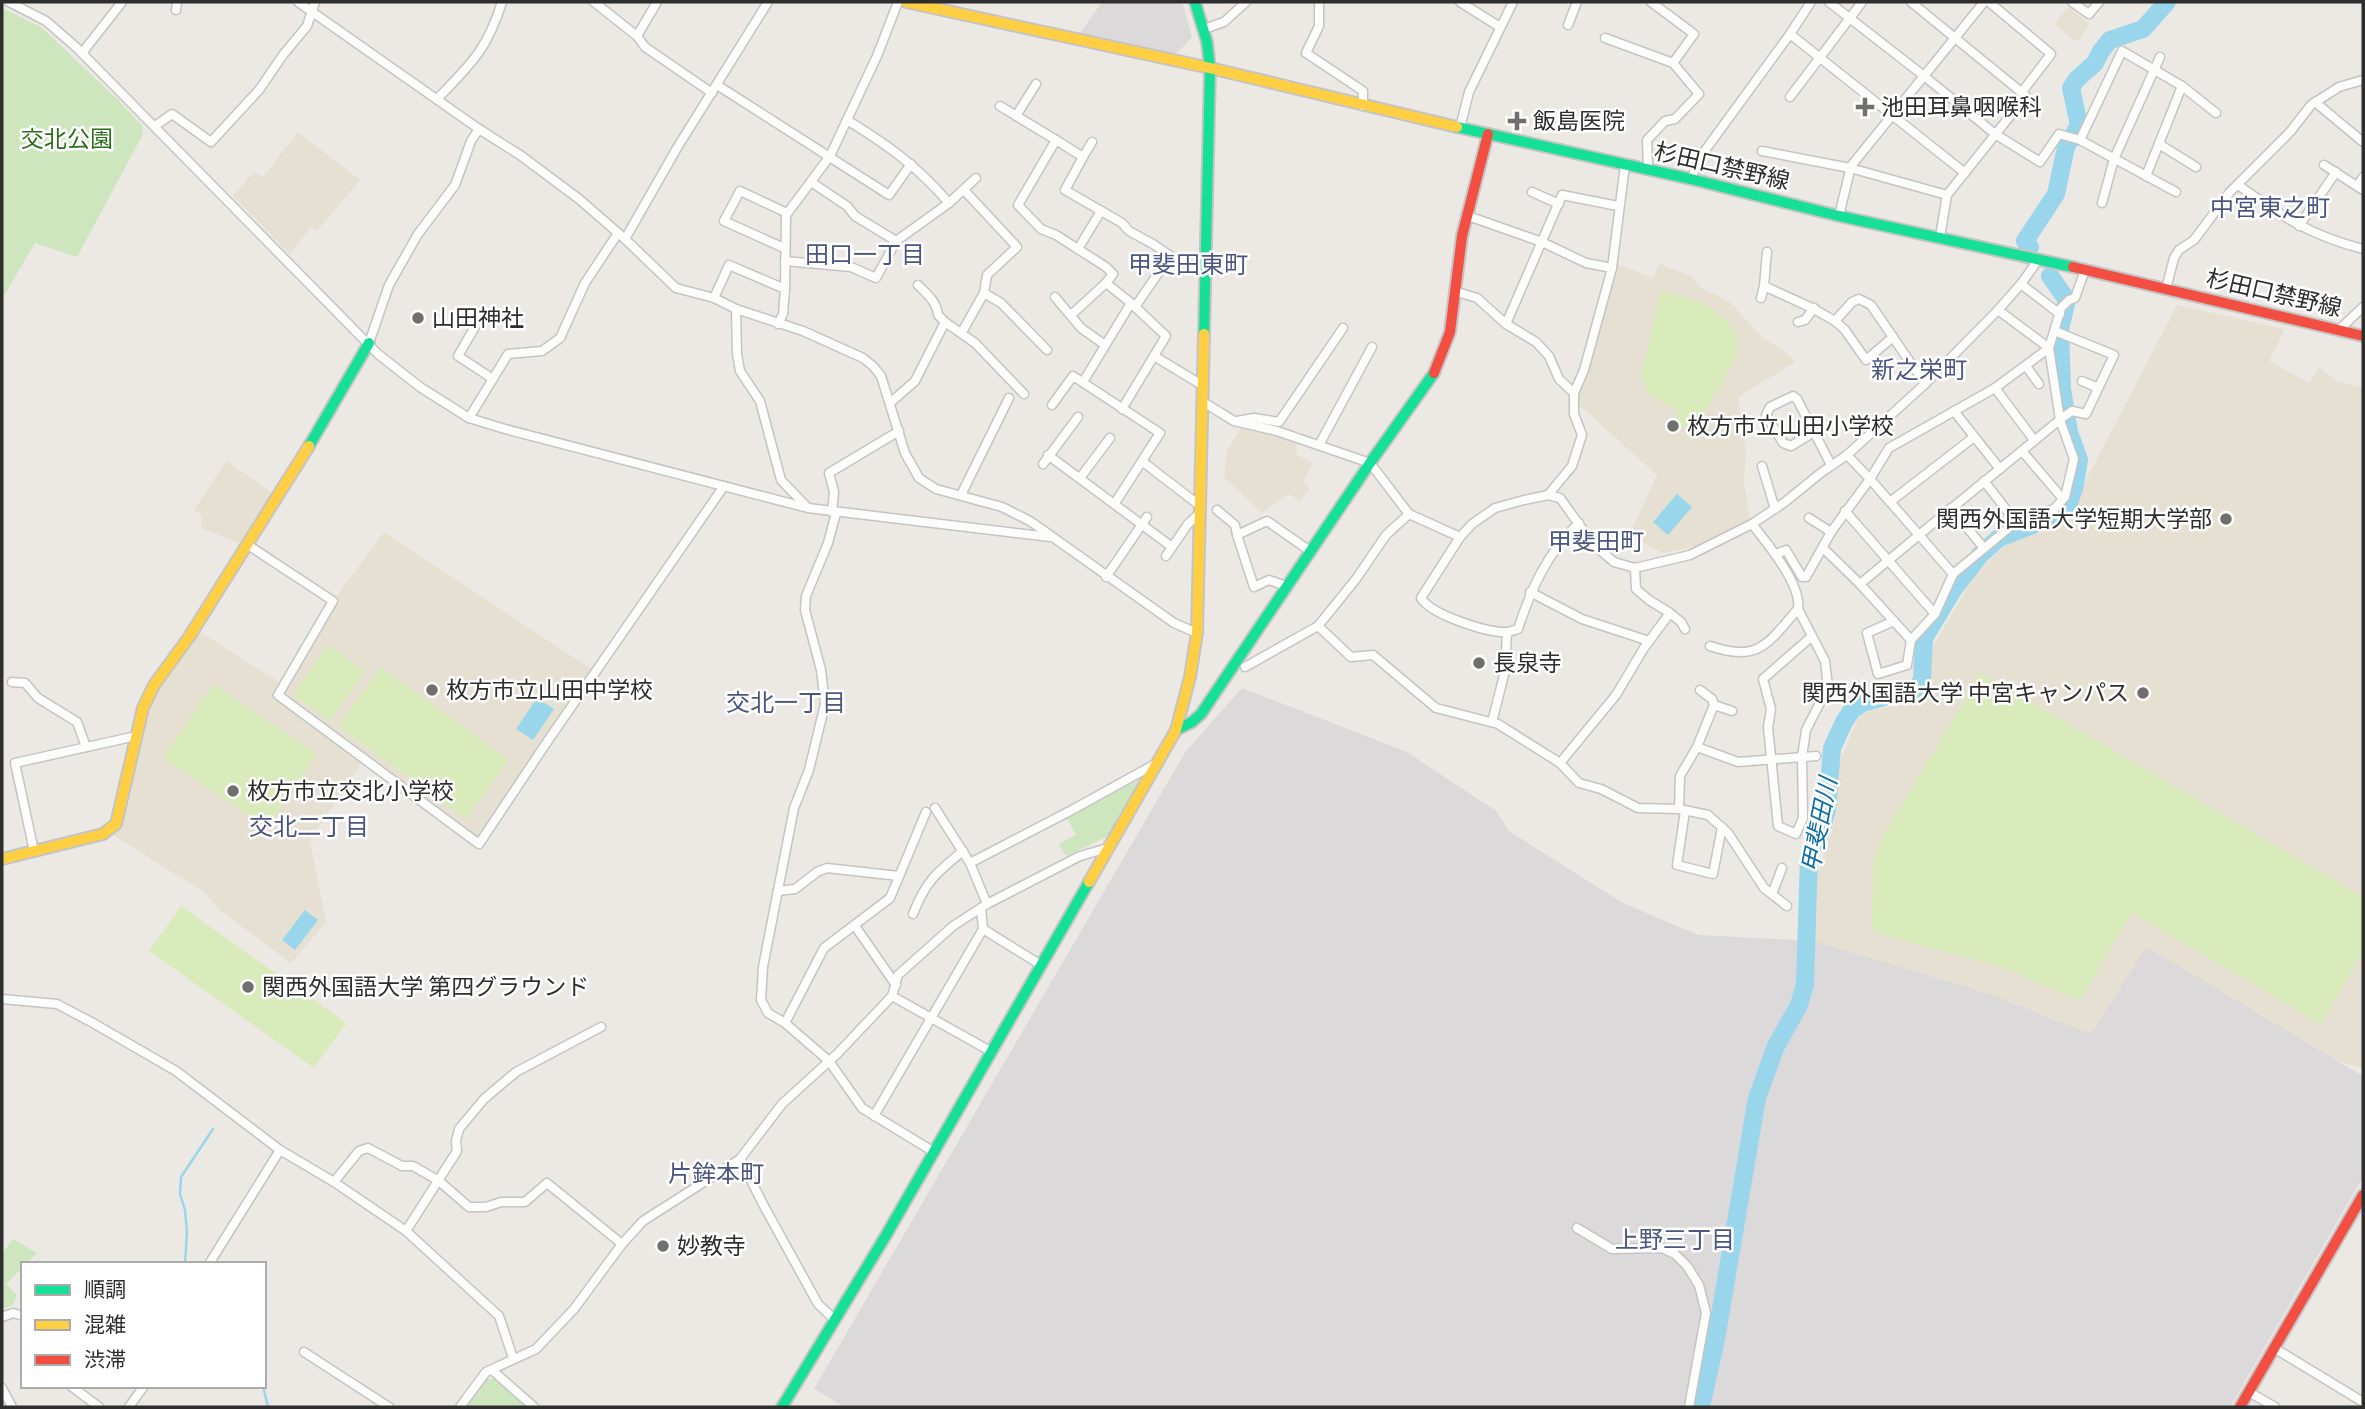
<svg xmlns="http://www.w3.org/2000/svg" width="2365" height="1409" viewBox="0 0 2365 1409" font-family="Cabin,'Noto Sans JP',sans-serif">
<rect width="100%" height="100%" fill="#ece8e4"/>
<!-- industrial -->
<g fill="#dcd9db">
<polygon points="1102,2 1182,2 1192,37 1173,57 1078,36"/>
<polygon points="1242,688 1407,752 1496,811 1509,831 1623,903 1698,935 1815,941 1991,994 2091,1034 2146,946 2363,1076 2363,1177 2230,1407 1694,1407 1707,1319 1686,1407 845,1407 814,1389 1186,751"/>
</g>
<!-- education -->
<g fill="#e6e0d3">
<polygon points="2068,7 2090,24 2077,42 2054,24"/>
<polygon points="298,132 360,180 317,231 311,227 290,254 233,196 254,172 263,177"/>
<polygon points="1616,263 1653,278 1659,264 1692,276 1700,287 1730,302 1762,337 1789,355 1795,362 1738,397 1746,450 1744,483 1750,519 1698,546 1663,553 1633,538 1618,557 1611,552 1622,532 1633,527 1657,475 1577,403"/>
<polygon points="2177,305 2285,329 2269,361 2309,383 2319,367 2337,381 2363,388 2363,1068 2343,1063 2146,947 2091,1034 1991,994 1815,941 1812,891 1836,817 1835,772 1861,712 1918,702 1930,683 1933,646 1977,572 2013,538 2042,532 2073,505"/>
<polygon points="1241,428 1297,442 1296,454 1312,463 1304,482 1310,488 1300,501 1289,494 1262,513 1224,477 1227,451"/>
<polygon points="226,461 273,493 239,543 201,528 202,516 194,510"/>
<polygon points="384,532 596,672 479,844 364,759 310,840 326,922 291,963 218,909 205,893 107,831 116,823 143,708 195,629 284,685 333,601"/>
</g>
<!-- green -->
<g fill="#cee6be">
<polygon points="2,8 41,27 118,100 143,127 142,136 77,257 35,243 2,299"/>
<polygon points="1142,778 1108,836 1066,856 1059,844 1076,835 1067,818"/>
<polygon points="13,1239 37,1253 26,1264 23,1264 23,1267 6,1284 17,1295 12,1306 2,1308 2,1254"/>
<polygon points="487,1379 494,1379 526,1407 465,1407"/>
</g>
<!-- pitch -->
<g fill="#d9eabb">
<path d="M1661,291C1675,295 1694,298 1707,306C1719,312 1736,327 1738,341C1740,361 1706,410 1693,426L1678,428L1677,410L1650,395L1641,376Z"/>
<polygon points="328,645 365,671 330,721 293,695"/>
<polygon points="381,667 509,760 466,819 338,726"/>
<polygon points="1981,673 2363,897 2363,952 2321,1024 2132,913 2082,997 2075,999 2002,967 1879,934 1872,928 1873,863 1883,836"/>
<polygon points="213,684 317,754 267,828 163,758"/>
<polygon points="181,906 346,1023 314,1068 149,951"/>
</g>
<!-- water -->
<g fill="#99d6ec">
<polygon points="1677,494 1692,507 1668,535 1653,522"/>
<polygon points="537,698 554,709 533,740 516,729"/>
<polygon points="305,910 318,920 295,950 282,940"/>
</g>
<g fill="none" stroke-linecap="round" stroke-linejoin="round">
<!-- stream -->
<g stroke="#99d6ec" stroke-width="2.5">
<polyline points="185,1264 187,1232 185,1210 180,1194 181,1177 213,1129"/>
<polyline points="263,1386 268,1407"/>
</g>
<!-- river -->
<g stroke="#99d6ec" stroke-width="18">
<polyline points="2030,247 2025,241 2056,194 2066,147 2079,125 2071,88 2077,79 2095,63 2101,51 2110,40 2143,29 2167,2"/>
<polyline points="1701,1407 1716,1339 1757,1098 1776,1046 1799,1005 1805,984 1809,856 1821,832 1827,810 1832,748 1844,722 1852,710 1862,703 1917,688 1922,680 1924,638 1953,590 1980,555 1999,538 2053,517 2067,508 2074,489 2079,460 2069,432 2062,389 2060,329 2067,300 2050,276"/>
</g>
<defs>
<g id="street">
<polyline points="9,2 46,21 77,48 378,354 420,387 469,418 505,429 808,508 1050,537"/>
<polyline points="298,2 479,129 520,155 579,199 625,239 676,288 714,298 736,309 803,331 863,358 873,366 881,376 905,453 919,478 936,489 1002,507 1030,521 1174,623 1197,633"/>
<polyline points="594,2 637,36 645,47 712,93"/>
<polyline points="1319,2 1319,26 1306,53 1363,91 1363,106"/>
<polyline points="1460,2 1500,27"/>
<polyline points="1651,2 1694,34 1673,63"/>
<polyline points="1829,2 1924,76 1851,166 1839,216"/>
<polyline points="1911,2 2026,96 1947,195 1940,237"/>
<polyline points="1984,2 1924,76 1995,134 2040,162 2059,134 2080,140 2176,192"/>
<polyline points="1989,2 2051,54 2022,92"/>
<polyline points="2072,2 2089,14 2099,2"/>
<polyline points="176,10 177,2"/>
<polyline points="1568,25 1577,2"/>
<polyline points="1204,29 1224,22 1246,2"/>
<polyline points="1790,34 1965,173"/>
<polyline points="637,36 657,2"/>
<polyline points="1605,38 1673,63 1699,94 1675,119 1665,121 1647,140 1648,166 1645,169"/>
<polyline points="82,53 122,2"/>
<polyline points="717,85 889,195 911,164"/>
<polyline points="1790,97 1862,2"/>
<path d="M437,99C471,64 487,50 502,2"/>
<polyline points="2315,102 2363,142"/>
<polyline points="1000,106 1056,140"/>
<polyline points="1016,116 1036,84"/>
<path d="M847,120C889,146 916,165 949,203"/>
<polyline points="155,126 172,114 211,142 259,90 283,55 307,26 315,2"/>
<polyline points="1460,128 1469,92 1513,2"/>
<polyline points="2080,140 2122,51 2182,86 2216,113"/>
<polyline points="2159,144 2196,167"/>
<polyline points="1762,151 1850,168 1947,195"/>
<polyline points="1083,157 1092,142"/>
<polyline points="2324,165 2363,190"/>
<polyline points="2146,176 2182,86"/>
<polyline points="1691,179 1701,156 1790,34 1811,2"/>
<polyline points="811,182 847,206 855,216 896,241 949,203 976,178"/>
<path d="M2238,185C2283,217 2309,235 2363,249"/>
<polyline points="2358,186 2363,177"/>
<polyline points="1532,192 1559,204"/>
<polyline points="2102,203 2114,159 2160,57"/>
<polyline points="1468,216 1542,242 1586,263 1612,268"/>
<polyline points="2299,226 2336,172"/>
<polyline points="625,239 677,148 768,2"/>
<polyline points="784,248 724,221 740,191 787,213"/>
<polyline points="1078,249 1101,211"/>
<polyline points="1767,252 1764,286 1812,308 1835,321 1852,302 1859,299 1871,305 1925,384"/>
<polyline points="785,261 851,267 876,278 896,241"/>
<polyline points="2021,284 2060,314"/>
<path d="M918,285C927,294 937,302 938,315L945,322"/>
<polyline points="2166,289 2174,258 2179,250 2194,240 2229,193 2290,132 2311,105 2339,87 2363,80"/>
<polyline points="1457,292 1477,298 1506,324 1536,342 1549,356 1559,379 1574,393"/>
<polyline points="984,293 1001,303 1047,350"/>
<polyline points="1055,297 1081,328 1105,345"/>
<polyline points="714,298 729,265 785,289"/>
<polyline points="1761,298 1764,286"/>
<polyline points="1131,303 1106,283 1113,274 1106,267 1056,235 1041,229 1018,205 1056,140 1083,157 1065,190 1122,223 1129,231 1153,244 1172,257 1206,271"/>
<polyline points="1135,307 1170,256"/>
<polyline points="736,309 737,354 740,371 760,401 781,480 807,507"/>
<polyline points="1071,315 1106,283"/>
<polyline points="480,318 458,356 493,379"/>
<polyline points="1835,321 1845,330 1866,360 1893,337"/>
<polyline points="1798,322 1805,320 1814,308"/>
<polyline points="778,324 783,314 785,289 786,215 830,156 877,56 898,2"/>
<polyline points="1506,324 1562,195 1618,206"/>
<polyline points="2339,330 2363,307"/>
<polyline points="962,332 984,293 987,275 1017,247 964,190"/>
<polyline points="369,343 389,285 418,234 455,185 471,141 479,129"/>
<polyline points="1154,356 1202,385"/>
<polyline points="2026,366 2039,384"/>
<polyline points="2082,381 2098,388"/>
<polyline points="1083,382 1131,303 1166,336 1122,409"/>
<polyline points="1995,388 2034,440"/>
<polyline points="1203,402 1234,421 1277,431 1370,463 1409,514 1460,537"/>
<polyline points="890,403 915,381 945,322 975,343 1024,394"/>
<polyline points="1052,405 1073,376 1160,433 1115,503"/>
<polyline points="1954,411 2000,469"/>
<polyline points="469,418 508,354 542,351 560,338 585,283 618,233"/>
<polyline points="1237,421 1254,418 1279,422 1343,328"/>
<polyline points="1814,432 1791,446 1783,443 1766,415 1770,407 1793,396 1797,399 1831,465"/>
<polyline points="1319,445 1372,347"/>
<polyline points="2022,451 2063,499"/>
<polyline points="1048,455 1172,547"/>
<polyline points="1847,455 1870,479 1889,448 1995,388 2049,348 2061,308 2069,300 2075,298 2085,270"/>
<polyline points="1143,462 1199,505"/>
<polyline points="1043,464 1078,417"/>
<polyline points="1762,466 1775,509"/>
<polyline points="1080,478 1110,438"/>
<polyline points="1984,481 2016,522"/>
<polyline points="961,495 1009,398"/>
<polyline points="1548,495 1572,466 1582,435 1574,414 1574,393 1584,370 1612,268 1625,165"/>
<polyline points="1890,502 1974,437"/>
<polyline points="1951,508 1983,547"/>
<polyline points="1217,510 1235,525 1237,535"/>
<polyline points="1845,511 1935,614"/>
<polyline points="832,512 834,492 829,473 899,431"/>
<polyline points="836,513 828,543 806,596 805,610 821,670 825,704 809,770 794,808 763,967 761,1000 768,1013 785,1023 829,1061 862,1108 934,1152"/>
<polyline points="1809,518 1831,532"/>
<path d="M1579,523C1548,551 1531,589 1518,629C1514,630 1511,632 1507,632C1488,633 1431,615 1421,598L1460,537L1472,524L1495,508L1524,500L1548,495L1560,498L1594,545L1614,562L1635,568L1690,555L1752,524L1785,502L1822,472L1847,455L1925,384L1998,310L2021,284L2038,260"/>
<path d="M1752,524C1767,543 1802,585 1798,609L1825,661L1828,687L1806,730L1802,757L1803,818L1796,834L1778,826L1768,727L1771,709L1763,679L1811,637"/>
<polyline points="248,545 333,601 278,695 479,844 547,742 724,486"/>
<polyline points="1823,548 1860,584 1919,535 1953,574"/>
<polyline points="1776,554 1786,550 1802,577 1806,577 1831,532 1870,479 1919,535 2062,418 2072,411 2086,414 2114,355 2055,331"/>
<polyline points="1166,556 1188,524 1200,513"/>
<polyline points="1106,577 1147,517"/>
<polyline points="1860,584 1911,640 1935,614 1953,574 2016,522 2054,509 2065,497 2074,459 2060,420 2049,348 1998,310"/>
<polyline points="1286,586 1269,580 1254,587 1237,535 1267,521 1310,551"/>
<polyline points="1530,592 1582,619 1649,641"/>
<polyline points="1670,613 1681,622 1685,629"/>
<polyline points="1894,621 1867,633 1878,674 1907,665 1911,640"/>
<polyline points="1318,626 1351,657 1373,655 1436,708 1498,724 1560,763 1616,695 1644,648 1670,613 1649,600 1636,589 1635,568"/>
<path d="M1710,646C1759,663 1768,643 1798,609"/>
<polyline points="1245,667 1318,626 1356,579 1386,535 1409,514"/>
<polyline points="12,682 25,683 38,698 77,722 86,747"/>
<polyline points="1714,705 1732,711"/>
<polyline points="1492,722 1505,671 1507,632"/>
<polyline points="1697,747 1714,705 1712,699 1700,690"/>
<polyline points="1560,763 1579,783 1601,789 1638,808 1679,809 1680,776 1697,747 1738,762 1816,756"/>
<polyline points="935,808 970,863"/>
<polyline points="1679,809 1708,815 1728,833 1764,888 1787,906"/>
<polyline points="1685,811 1677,865 1713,874 1722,827"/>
<polyline points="34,851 15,763 136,736"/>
<polyline points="778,891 795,889 817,872 827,868 899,876"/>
<polyline points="1772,894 1782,868"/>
<polyline points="987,904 970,863 1070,811 1157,763"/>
<path d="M913,914C926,881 936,873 963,851"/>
<polyline points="855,926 896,985"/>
<polyline points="983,929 1041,965"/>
<polyline points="892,996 992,1052"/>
<polyline points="2,999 57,1004 93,1023 176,1071 280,1150 334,1182 406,1231 499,1316 513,1358"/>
<polyline points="785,1023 824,948 890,898 926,812"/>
<polyline points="874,1116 983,929 981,908"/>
<polyline points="740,1159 765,1208 818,1304 835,1320"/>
<polyline points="334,1182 359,1151 368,1148 402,1166 413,1166 439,1181 469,1207 486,1207 501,1202 525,1202 547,1183 622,1244"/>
<polyline points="1577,1228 1612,1249 1662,1248 1675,1254 1687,1266 1699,1285 1706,1313 1689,1407"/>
<polyline points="406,1231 457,1151 456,1141 459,1129 484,1099 516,1072 601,1027"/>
<polyline points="209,1264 280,1150"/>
<polyline points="2,1317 13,1313 23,1316"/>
<polyline points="2274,1348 2363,1402"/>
<polyline points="304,1352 389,1407"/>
<polyline points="492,1370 534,1407"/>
<polyline points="71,1386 99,1407"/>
<polyline points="2,1388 12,1407"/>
<polyline points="2249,1392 2275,1407"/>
<polyline points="129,1407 144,1386"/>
<polyline points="460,1407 486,1372 536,1349 574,1309 622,1244 643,1221 740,1159 782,1104 837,1054 892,996 898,975 953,926 987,904 1080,856 1108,848"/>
</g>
<g id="fast">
<polyline points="1195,2 1207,42 1210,68 1204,334"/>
<polyline points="1457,127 1691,179 1839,216 2073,267"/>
<polyline points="309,446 369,343"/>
<polyline points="1176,730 1192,722 1201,714 1370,463 1434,373"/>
<polyline points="782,1407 885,1237 1089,882"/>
</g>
<g id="slow">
<polyline points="906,2 1210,68 1457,127"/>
<polyline points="2,859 103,834 116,824 143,708 154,685 189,637 309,446"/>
<polyline points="1089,882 1176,730 1190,677 1197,633 1204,334"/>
</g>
<g id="jam">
<polyline points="2073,267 2363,336"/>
<polyline points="1434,373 1450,332 1462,236 1488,134"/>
<polyline points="2240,1407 2363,1195"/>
</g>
</defs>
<!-- street casing -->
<use href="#street" stroke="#c5c4c5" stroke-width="11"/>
<!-- fast casing -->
<use href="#fast" stroke="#c5c4c5" stroke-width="14"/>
<!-- slow casing -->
<use href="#slow" stroke="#c5c4c5" stroke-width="14"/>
<!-- jam casing -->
<use href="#jam" stroke="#c5c4c5" stroke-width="14"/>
<!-- street -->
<use href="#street" stroke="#fcfcfb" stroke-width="8"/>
<!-- fast -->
<use href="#fast" stroke="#16e098" stroke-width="10"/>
<!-- slow -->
<use href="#slow" stroke="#ffcf43" stroke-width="10"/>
<!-- jam -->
<use href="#jam" stroke="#f24e42" stroke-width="10"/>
</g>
<!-- markers -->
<g fill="#706f6e" stroke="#fff" stroke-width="2.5">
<path d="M1861.5 96.5h7v7h7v7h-7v7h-7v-7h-7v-7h7z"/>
<path d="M1513.5 110.5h7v7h7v7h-7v7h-7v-7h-7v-7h7z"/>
<circle cx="418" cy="318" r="7"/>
<circle cx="1673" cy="426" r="7"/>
<circle cx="2226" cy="519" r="7"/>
<circle cx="1479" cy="663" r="7"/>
<circle cx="432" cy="690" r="7"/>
<circle cx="2143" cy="693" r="7"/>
<circle cx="233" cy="791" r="7"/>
<circle cx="248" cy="987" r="7"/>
<circle cx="663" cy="1246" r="7"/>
</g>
<g text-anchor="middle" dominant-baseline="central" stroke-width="5" stroke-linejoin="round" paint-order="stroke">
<!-- poi labels -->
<g font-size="23" fill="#2e2e2e" stroke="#fff" text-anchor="start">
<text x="1881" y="107">池田耳鼻咽喉科</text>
<text x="1533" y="121">飯島医院</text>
<text x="432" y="318">山田神社</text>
<text x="1687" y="426">枚方市立山田小学校</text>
<text x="2212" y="519" text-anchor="end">関西外国語大学短期大学部</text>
<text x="1493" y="663">長泉寺</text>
<text x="446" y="690">枚方市立山田中学校</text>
<text x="2129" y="693" text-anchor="end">関西外国語大学 中宮キャンパス</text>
<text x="247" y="791">枚方市立交北小学校</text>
<text x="262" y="987">関西外国語大学 第四グラウンド</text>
<text x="677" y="1246">妙教寺</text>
</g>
<!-- park labels -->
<g font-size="23" fill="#2c6e1b" stroke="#fff">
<text x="67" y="139">交北公園</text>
</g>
<!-- street labels -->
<g font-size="23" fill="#2e2e2e" stroke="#fff">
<text transform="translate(1722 166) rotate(13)">杉田口禁野線</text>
<text transform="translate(2274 293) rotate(13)">杉田口禁野線</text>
</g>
<!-- neighbourhood labels -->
<g font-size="24" fill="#4d5680" stroke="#fff">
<text x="2270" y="207">中宮東之町</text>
<text x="865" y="254">田口一丁目</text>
<text x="1188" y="264">甲斐田東町</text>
<text x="1919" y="369">新之栄町</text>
<text x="1596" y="541">甲斐田町</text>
<text x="786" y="702">交北一丁目</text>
<text x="309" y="826">交北二丁目</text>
<text x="716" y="1173">片鉾本町</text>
<text x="1675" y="1239">上野三丁目</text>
</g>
<!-- water labels -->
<g font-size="24" font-style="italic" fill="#0d6fa3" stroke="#fff">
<text transform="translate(1819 825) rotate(-79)">甲斐田川</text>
</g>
</g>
<!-- border -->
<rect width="2365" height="1409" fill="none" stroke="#2e2e2e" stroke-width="7"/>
<!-- legend -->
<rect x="21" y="1262" width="245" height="126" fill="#ffffff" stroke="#ababab" stroke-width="2"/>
<rect x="35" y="1285" width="35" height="10" fill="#16e098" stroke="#ababab" stroke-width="2"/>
<text x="84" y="1297" font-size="21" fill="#2e2e2e">順調</text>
<rect x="35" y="1320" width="35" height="10" fill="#ffcf43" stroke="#ababab" stroke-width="2"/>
<text x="84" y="1332" font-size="21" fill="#2e2e2e">混雑</text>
<rect x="35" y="1355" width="35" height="10" fill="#f24e42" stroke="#ababab" stroke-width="2"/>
<text x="84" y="1367" font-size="21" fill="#2e2e2e">渋滞</text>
</svg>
